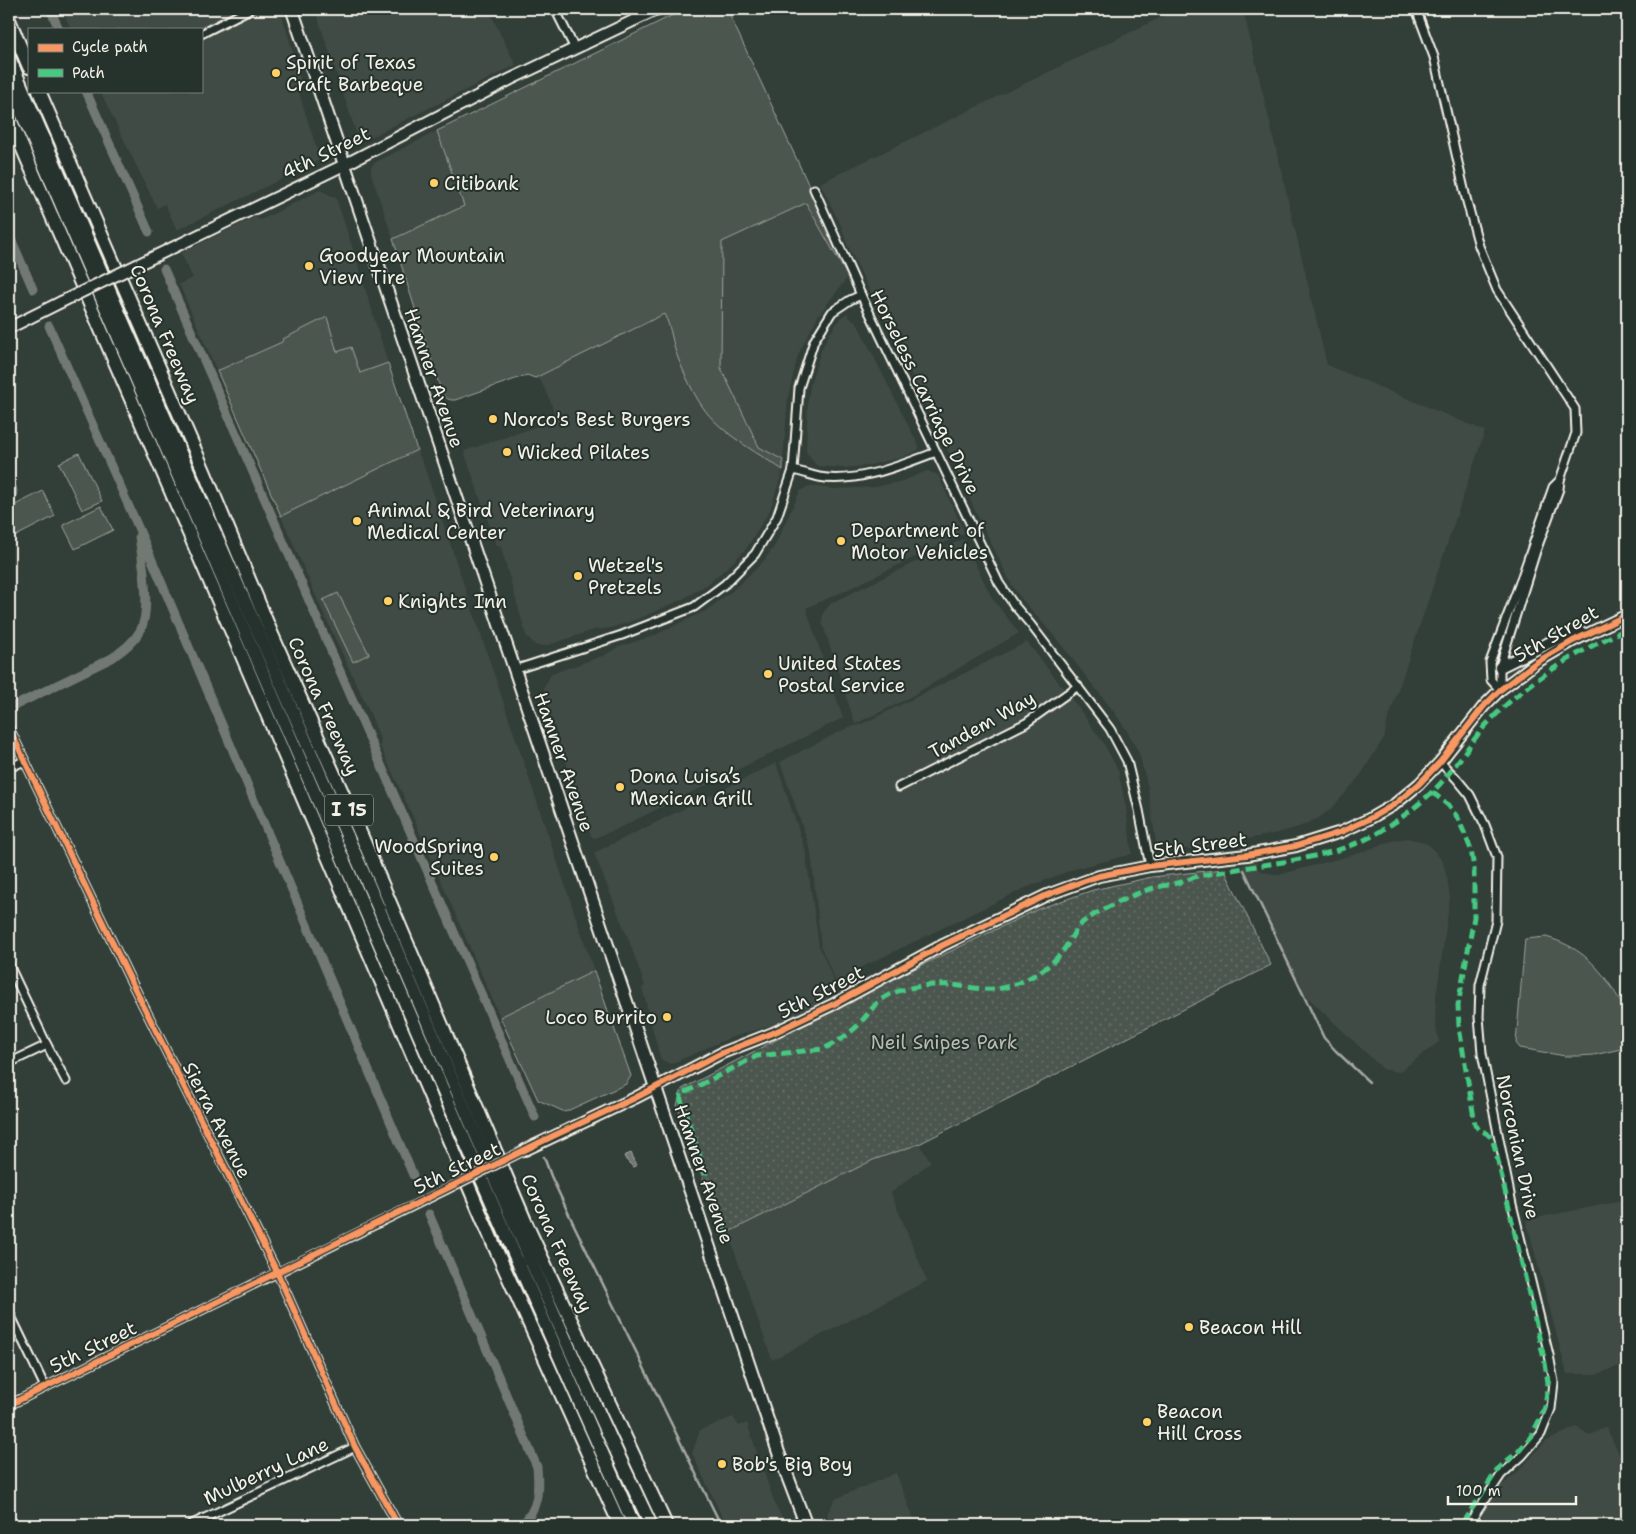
<svg xmlns="http://www.w3.org/2000/svg" width="1636" height="1534" viewBox="0 0 1636 1534" font-family="'Shantell Sans',sans-serif">
<defs>
<pattern id="park-dots" width="8" height="8" patternUnits="userSpaceOnUse" patternTransform="scale(1.25)"><rect width="8" height="8" fill="#4c564f"/><path d="M2 2h.1M6 6h.1" fill="none" stroke="#666f68" stroke-width="1.8" stroke-linecap="round"/></pattern>
</defs>
<rect width="100%" height="100%" fill="#323e38"/>
<filter id="ink" filterUnits="userSpaceOnUse"><feTurbulence type="fractalNoise" baseFrequency=".02" numOctaves="2"/><feDisplacementMap in="SourceGraphic" scale="10" xChannelSelector="R" yChannelSelector="G"/><feConvolveMatrix kernelMatrix="1 2 1 2 8 2 1 2 1" color-interpolation-filters="sRGB"/></filter>
<g filter="url(#ink)">
<!-- built -->
<g fill="#404b44">
<polygon points="62,9 280,9 288,35 302,87 298,90 319,156 318,161 177,230 165,204 157,208 100,91 201,91 201,29 71,29"/>
<polygon points="315,9 488,9 516,65 369,138 362,139 356,132"/>
<polygon points="1178,9 1243,9 1327,365 1485,431 1386,726 1385,736 1360,776 1333,807 1319,818 1299,827 1278,833 1194,849 1166,849 1156,843 1148,788 1139,753 1127,731 1114,712 1055,637 1020,597 1013,587 978,517 941,435 847,244 841,226 820,183"/>
<polygon points="437,131 464,206 393,239 371,173 371,167 374,163"/>
<polygon points="320,190 336,198 354,252 388,363 360,373 337,352 326,317 283,339 282,342 217,371 179,284 193,278 181,253 255,217 261,220"/>
<polygon points="806,203 848,277 818,316 798,355 788,397 783,460 759,447 721,368 721,251 722,242"/>
<polygon points="848,313 848,317 856,321 919,447 918,450 903,457 866,466 843,468 818,466 815,464 806,452 808,400 811,381 822,348 830,333 841,317"/>
<polygon points="665,314 702,406 718,424 745,445 783,470 770,510 746,549 731,564 708,584 683,599 638,619 611,628 594,630 545,646 535,645 526,635 502,551 501,547 496,545 464,451 544,424 556,418 551,403 541,381 535,378"/>
<polygon points="417,450 424,466 594,971 500,1017 414,819 380,746 381,741 370,713 325,617 281,516"/>
<polygon points="927,471 938,475 965,533 840,593 806,608 843,718 613,831 594,838 591,836 544,696 544,688 551,674 605,655 618,647 653,636 707,610 732,591 761,564 774,547 800,491 809,486 834,489 875,487 903,481"/>
<polygon points="963,539 992,598 1019,633 903,701 855,724 822,622 823,613 831,603"/>
<polygon points="1027,642 1075,703 1103,742 1118,770 1126,808 1132,854 1074,869 1023,889 856,970 838,987 821,947 811,851 780,762 849,727 860,725"/>
<polygon points="776,763 805,849 819,946 837,988 830,997 772,1025 727,1039 671,1064 666,1062 662,1060 660,1057 642,988 645,986 628,938 594,853"/>
<polygon points="1407,838 1420,841 1429,845 1436,853 1443,862 1447,878 1450,898 1436,997 1435,1021 1439,1042 1399,1072 1383,1069 1305,995 1242,865 1256,862 1258,869 1263,872 1279,875 1359,853 1391,841"/>
<polygon points="919,1144 931,1162 891,1193 927,1281 772,1360 728,1233 873,1160"/>
<polygon points="1627,1200 1627,1363 1598,1374 1567,1374 1526,1220"/>
<polygon points="733,1417 739,1426 747,1423 777,1510 779,1511 785,1525 726,1525 707,1485 692,1453 700,1430"/>
<polygon points="1576,1427 1590,1435 1606,1427 1627,1470 1627,1525 1475,1525 1492,1497 1501,1486 1519,1471 1545,1442"/>
<polygon points="896,1473 916,1525 831,1525 827,1514 835,1499"/>
</g>
<!-- green -->
<g fill="#4c564f" stroke="#a0a49c">
<path d="M685,9H727L810,188L809,189L848,277L806,203L722,242L721,368L759,447L783,460V470C756,452 719,432 702,406C694,395 683,371 678,358C672,344 672,328 664,314L535,378L527,375L455,400C442,401 441,389 437,378L393,239L464,206L437,131Z"/>
<polygon points="327,317 337,352 351,347 360,373 388,363 417,450 281,516 217,371 282,342 283,339"/>
<polygon points="79,453 102,501 82,510 59,463"/>
<path d="M9,479C16,483 18,489 16,496L9,502Z"/>
<polygon points="43,491 55,516 12,538 9,531 9,508"/>
<polygon points="101,506 113,530 75,549 63,525"/>
<polygon points="338,593 369,654 353,662 323,600"/>
<path d="M1546,937C1578,946 1595,962 1613,989C1621,1002 1627,1013 1627,1029C1627,1035 1629,1042 1625,1048L1594,1055L1578,1056H1565L1520,1048L1516,1043L1525,939Z"/>
<polygon points="594,971 631,1076 626,1084 565,1112 538,1100 500,1017"/>
</g>
<!-- park -->
<polygon fill="url(#park-dots)" stroke="#a0a49c" points="1224,869 1271,965 919,1144 873,1160 723,1235 677,1105 682,1089 881,985 1038,909 1093,890 1152,877"/>
<!-- water -->
<polygon fill="#727972" stroke="#a6a9a1" points="631,1153 637,1165 633,1167 626,1160 624,1156"/>
<g fill="none" stroke-linecap="round" stroke-linejoin="round">
<!-- stream -->
<g stroke="#a6a9a1" stroke-width="2.5">
<polyline points="1244,870 1324,1038 1336,1051 1369,1082"/>
<polyline points="544,1157 551,1176 573,1223 721,1525"/>
</g>
<!-- canal -->
<g stroke="#727972" stroke-width="9">
<polyline points="50,9 59,29"/>
<polyline points="86,91 149,232"/>
<polyline points="9,234 33,289"/>
<polyline points="164,269 535,1117"/>
<polyline points="49,326 138,527 413,1175"/>
<path d="M14,706L112,658C123,650 133,643 140,631C152,609 142,561 139,536"/>
<path d="M429,1214L537,1467C539,1490 539,1509 521,1525"/>
</g>
<defs>
<g id="street">
<polyline points="555,9 575,49"/>
<polyline points="1416,9 1434,57 1466,198 1479,246 1497,290 1575,409 1576,433 1560,480 1559,489 1536,551 1504,653 1500,667 1500,690"/>
<polyline points="201,34 250,9"/>
<polyline points="814,189 861,295 999,583 1014,605 1031,625 1110,729 1127,761 1139,810 1150,866"/>
<path d="M793,470C802,472 811,475 819,477C855,484 902,465 936,452"/>
<polyline points="514,670 622,635 694,607 725,584 755,554 777,517 793,470 799,388 814,341 832,312 850,300 861,295"/>
<polyline points="1500,690 1491,680 1490,662 1519,585 1553,487 1560,480"/>
<polyline points="9,728 128,975 277,1272 355,1447 398,1525"/>
<polyline points="1440,762 1456,778 1470,795 1485,825 1497,857 1496,921 1480,985 1479,1017 1482,1053 1512,1204 1549,1355 1554,1382 1551,1409 1541,1434 1522,1456 1501,1475 1468,1525"/>
<polyline points="9,768 24,761"/>
<polyline points="899,787 1026,723 1078,686"/>
<polyline points="9,965 47,1045 66,1081"/>
<polyline points="9,1063 47,1045"/>
<polyline points="9,1312 45,1387"/>
<polyline points="9,1405 445,1190"/>
<polyline points="190,1525 355,1447"/>
</g>
<g id="secondary">
<polyline points="139,264 344,165 511,79 658,9"/>
<polyline points="9,328 61,302"/>
<polyline points="1500,667 1571,632 1586,634"/>
<polyline points="525,1150 635,1098 722,1053 773,1033 834,1004 943,945 1047,895 1099,876 1150,866 1247,855 1296,846 1341,832 1369,819 1395,804 1419,784 1440,762 1484,706 1500,690 1537,662 1573,641 1627,615"/>
</g>
<polyline id="primary" points="292,9 779,1454 806,1525"/>
<g id="highway">
<polyline points="9,20 29,67"/>
<path d="M9,58C124,327 242,594 359,863C455,1084 547,1307 651,1525"/>
<path d="M9,83C217,564 421,1046 634,1525"/>
<polyline points="39,91 204,471 273,637 362,837 528,1228 666,1525"/>
<polyline points="9,117 240,651 493,1243 620,1525"/>
</g>
</defs>
<!-- street casing -->
<use href="#street" stroke="#f4f1e8" stroke-width="11"/>
<!-- secondary casing -->
<use href="#secondary" stroke="#f4f1e8" stroke-width="14"/>
<!-- primary casing -->
<use href="#primary" stroke="#f4f1e8" stroke-width="15"/>
<!-- highway casing -->
<use href="#highway" stroke="#f4f1e8" stroke-width="16"/>
<!-- street -->
<use href="#street" stroke="#26332d" stroke-width="7"/>
<!-- secondary -->
<use href="#secondary" stroke="#26332d" stroke-width="10"/>
<!-- primary -->
<use href="#primary" stroke="#26332d" stroke-width="11"/>
<!-- highway -->
<use href="#highway" stroke="#26332d" stroke-width="12"/>
<defs>
<polyline id="street-bridge" points="445,1190 525,1150"/>
<polyline id="secondary-bridge" points="61,302 139,264"/>
</defs>
<!-- street-bridge casing -->
<use href="#street-bridge" stroke="#f4f1e8" stroke-width="11" stroke-linecap="butt"/>
<!-- secondary-bridge casing -->
<use href="#secondary-bridge" stroke="#f4f1e8" stroke-width="14" stroke-linecap="butt"/>
<!-- street-bridge -->
<use href="#street-bridge" stroke="#26332d" stroke-width="7"/>
<!-- secondary-bridge -->
<use href="#secondary-bridge" stroke="#26332d" stroke-width="10"/>
<!-- quiet -->
<g stroke="#46c982" stroke-width="5" stroke-dasharray="10 5" stroke-linecap="butt">
<path d="M1432,792L1448,805L1458,818L1471,849L1474,869V917L1458,1005L1459,1027L1475,1124L1479,1130C1490,1133 1492,1138 1495,1148L1545,1363L1548,1383L1545,1407L1538,1423L1530,1438L1517,1453L1505,1462L1496,1472L1461,1525"/>
<path d="M725,1232L681,1100V1093L688,1091L757,1056L823,1049C836,1043 850,1034 860,1023C871,1011 876,1000 893,993C911,986 934,984 953,985C970,987 989,992 1006,987C1028,981 1052,967 1065,948C1071,940 1074,930 1082,923C1095,912 1137,892 1154,888C1168,884 1181,884 1194,877C1215,873 1236,869 1257,866C1302,859 1349,853 1387,827C1406,815 1425,800 1440,784C1456,766 1469,745 1484,727C1524,683 1574,653 1627,629"/>
</g>
<defs>
<g id="cycleway">
<polyline points="9,728 128,975 277,1272 355,1447 398,1525"/>
<polyline points="9,1405 553,1136 635,1098 722,1053 773,1033 834,1004 943,945 1047,895 1073,885 1099,876 1150,866 1247,855 1296,846 1341,832 1369,819 1395,804 1419,784 1440,762 1484,706 1500,690 1537,662 1573,641 1627,615"/>
</g>
</defs>
<!-- cycleway casing -->
<use href="#cycleway" stroke="#26332d" stroke-width="9"/>
<!-- cycleway -->
<use href="#cycleway" stroke="#f99763" stroke-width="6"/>
</g>
</g>
<!-- markers -->
<g fill="#ffd166" stroke="#26332d" stroke-width="2">
<circle cx="276" cy="73" r="5"/>
<circle cx="434" cy="183" r="5"/>
<circle cx="309" cy="266" r="5"/>
<circle cx="493" cy="419" r="5"/>
<circle cx="507" cy="452" r="5"/>
<circle cx="357" cy="521" r="5"/>
<circle cx="841" cy="541" r="5"/>
<circle cx="578" cy="576" r="5"/>
<circle cx="388" cy="601" r="5"/>
<circle cx="768" cy="674" r="5"/>
<circle cx="620" cy="787" r="5"/>
<circle cx="494" cy="857" r="5"/>
<circle cx="667" cy="1017" r="5"/>
<circle cx="1189" cy="1327" r="5"/>
<circle cx="1147" cy="1422" r="5"/>
<circle cx="722" cy="1464" r="5"/>
</g>
<g text-anchor="middle" dominant-baseline="central" stroke-width="4" stroke-linejoin="round" paint-order="stroke">
<!-- shield labels -->
<rect fill="#26332d" stroke="#b6b8b0" stroke-width="1" x="325" y="794.5" width="48" height="31" rx="4"/>
<g font-size="18" font-weight="bold" fill="#f4f1e8">
<text x="349" y="810">I 15</text>
</g>
<!-- poi labels -->
<g font-size="19" fill="#f4f1e8" stroke="#26332d" text-anchor="start">
<text x="286" y="62">Spirit of Texas<tspan x="286" dy="22">Craft Barbeque</tspan></text>
<text x="444" y="183">Citibank</text>
<text x="319" y="255">Goodyear Mountain<tspan x="319" dy="22">View Tire</tspan></text>
<text x="503" y="419">Norco's Best Burgers</text>
<text x="517" y="452">Wicked Pilates</text>
<text x="367" y="510">Animal &amp; Bird Veterinary<tspan x="367" dy="22">Medical Center</tspan></text>
<text x="851" y="530">Department of<tspan x="851" dy="22">Motor Vehicles</tspan></text>
<text x="588" y="565">Wetzel's<tspan x="588" dy="22">Pretzels</tspan></text>
<text x="398" y="601">Knights Inn</text>
<text x="778" y="663">United States<tspan x="778" dy="22">Postal Service</tspan></text>
<text x="630" y="776">Dona Luisa’s<tspan x="630" dy="22">Mexican Grill</tspan></text>
<text x="484" y="846" text-anchor="end">WoodSpring<tspan x="484" dy="22">Suites</tspan></text>
<text x="657" y="1017" text-anchor="end">Loco Burrito</text>
<text x="1199" y="1327">Beacon Hill</text>
<text x="1157" y="1411">Beacon<tspan x="1157" dy="22">Hill Cross</tspan></text>
<text x="732" y="1464">Bob's Big Boy</text>
</g>
<!-- street labels -->
<g font-size="19" fill="#f4f1e8" stroke="#26332d">
<text transform="translate(326 153) rotate(-26)">4th Street</text>
<text transform="translate(165 334) rotate(67)">Corona Freeway</text>
<text transform="translate(434 378) rotate(71)">Hamner Avenue</text>
<text transform="translate(925 392) rotate(64)">Horseless Carriage Drive</text>
<text transform="translate(1556 634) rotate(-30)">5th Street</text>
<text transform="translate(324 706) rotate(66)">Corona Freeway</text>
<text transform="translate(982 725) rotate(-29)">Tandem Way</text>
<text transform="translate(564 762) rotate(71)">Hamner Avenue</text>
<text transform="translate(1200 845) rotate(-7)">5th Street</text>
<text transform="translate(821 992) rotate(-27)">5th Street</text>
<text transform="translate(217 1120) rotate(63)">Sierra Avenue</text>
<text transform="translate(1518 1147) rotate(78)">Norconian Drive</text>
<text transform="translate(457 1168) rotate(-26)">5th Street</text>
<text transform="translate(704 1174) rotate(71)">Hamner Avenue</text>
<text transform="translate(557 1243) rotate(66)">Corona Freeway</text>
<text transform="translate(93 1347) rotate(-26)">5th Street</text>
<text transform="translate(266 1471) rotate(-25)">Mulberry Lane</text>
</g>
<!-- park labels -->
<g font-size="19" fill="#b9bbb2" stroke="#26332d">
<text x="944" y="1042">Neil Snipes Park</text>
</g>
</g>
<!-- margin -->
<rect width="1636" height="1534" fill="none" stroke="#26332d" stroke-width="30"/>
<rect x="15" y="15" width="1606" height="1504" fill="none" stroke="#f4f1e8" stroke-width="2" filter="url(#ink)"/>
<!-- legend -->
<rect x="28" y="28" width="175" height="65" fill="#26332d" stroke="#787f78"/>
<rect x="38" y="44" width="25" height="8" fill="#f99763" stroke="#787f78"/>
<text x="72" y="52" font-size="15" fill="#f4f1e8">Cycle path</text>
<rect x="38" y="69" width="25" height="8" fill="#46c982" stroke="#787f78"/>
<text x="72" y="78" font-size="15" fill="#f4f1e8">Path</text>
<!-- scale -->
<path d="M1448 1496v8h128v-8" fill="none" stroke="#f4f1e8" stroke-width="2.5"/>
<text x="1456" y="1496" font-size="15" fill="#f4f1e8" stroke="#26332d" stroke-width="4" paint-order="stroke">100 m</text>
</svg>
